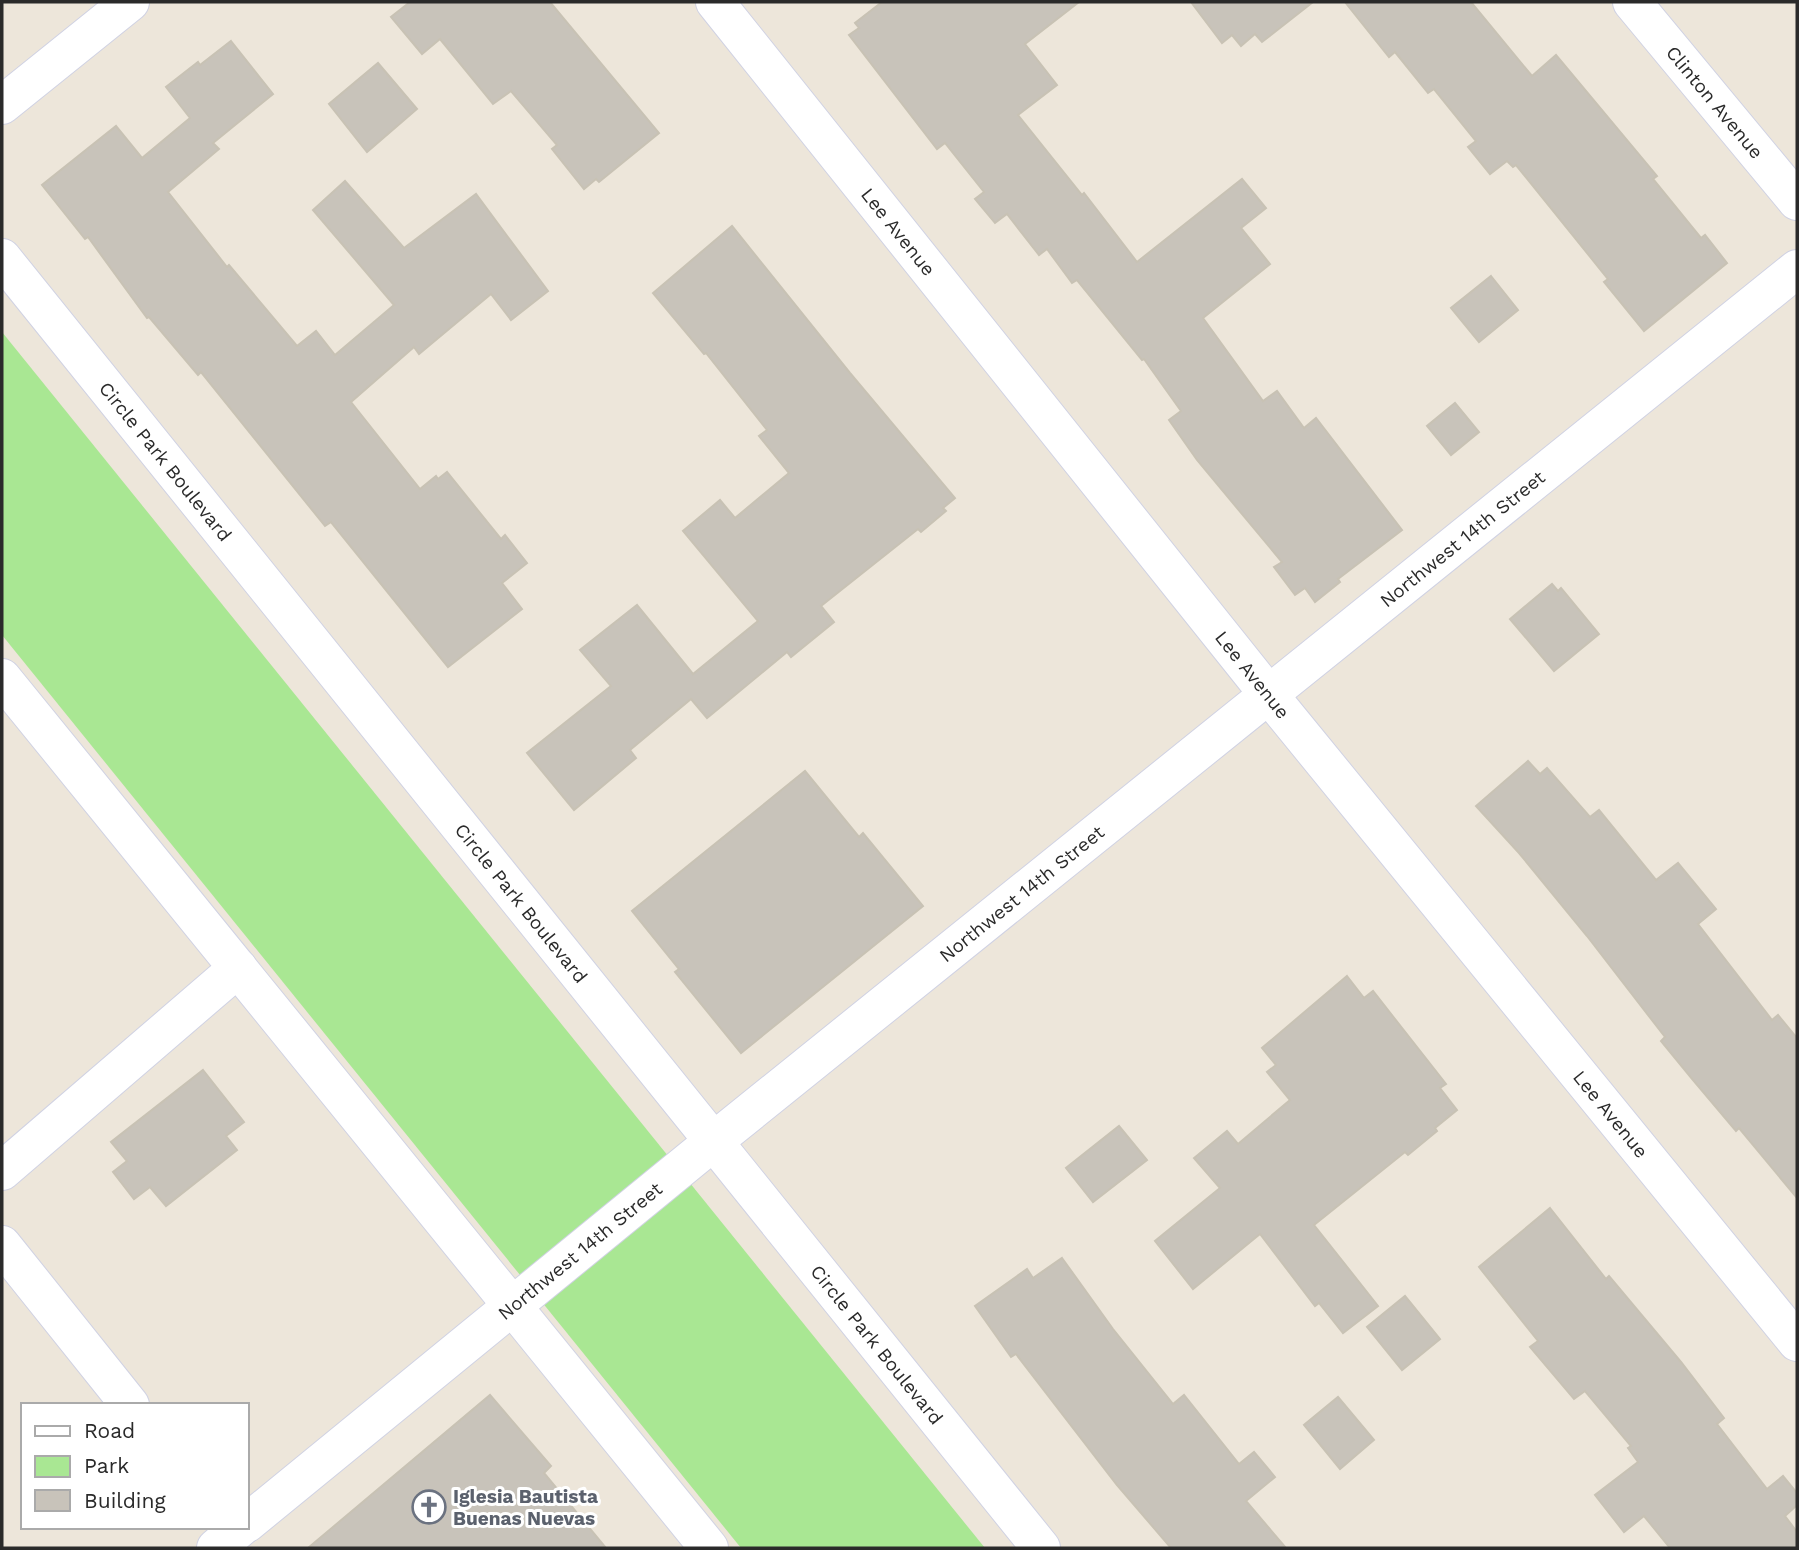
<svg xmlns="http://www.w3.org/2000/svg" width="1799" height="1550" viewBox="0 0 1799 1550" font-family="'Work Sans',sans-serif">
<rect width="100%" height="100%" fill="#ede6da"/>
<!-- green -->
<polygon fill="#a9e793" points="2,332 985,1548 741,1548 2,635"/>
<!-- building -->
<g fill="#c8c3ba" stroke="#c8c2b4" stroke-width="2">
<polygon points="410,2 550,2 659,133 599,182 596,179 584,189 552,149 557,145 511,91 493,104 440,39 422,54 391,17"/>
<polygon points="882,2 1079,2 1025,44 1057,85 1018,115 1082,195 1084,193 1137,262 1242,179 1266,208 1241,228 1270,264 1203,318 1263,401 1277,391 1304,428 1316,418 1402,530 1338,579 1340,582 1315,602 1305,588 1295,595 1274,567 1282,562 1197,460 1169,420 1181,411 1144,359 1142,360 1077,280 1072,283 1047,249 1039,255 1007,214 995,223 975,199 984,192 945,143 937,149 849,35 859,28 855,23"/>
<polygon points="1191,2 1313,2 1262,42 1255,34 1241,46 1232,35 1222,43"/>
<polygon points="1345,2 1471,2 1532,76 1556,55 1657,176 1653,179 1701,238 1705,235 1727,263 1644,331 1604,282 1608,279 1516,165 1513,167 1507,161 1490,174 1468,147 1476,141 1434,89 1428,93 1395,52 1389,57"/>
<polygon points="231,41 273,94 213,143 219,149 168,192 227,267 229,265 297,346 316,331 335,355 394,305 313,210 345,181 404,248 476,194 548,291 511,320 491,294 419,354 414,347 351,402 420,489 436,476 438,479 447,472 501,539 505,535 527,563 502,583 522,609 448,667 331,522 325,526 201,372 198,375 149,317 147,318 88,237 85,239 42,185 116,126 142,158 190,118 166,87 198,62 200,65"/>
<polygon points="378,63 417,109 367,152 329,104"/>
<polygon points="732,226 850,373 955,498 943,508 946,511 921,532 918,529 821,606 834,622 791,657 787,652 707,718 691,699 630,750 636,758 574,810 527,753 611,686 580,650 637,605 693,674 758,621 683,531 720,500 735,518 789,473 759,436 767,430 706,353 704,354 653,293"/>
<polygon points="1491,276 1518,310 1479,342 1451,308"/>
<polygon points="1455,403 1479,432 1451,455 1427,426"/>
<polygon points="1552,584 1558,591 1561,588 1599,634 1554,671 1510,619"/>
<polygon points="1528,761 1540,774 1547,768 1590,817 1599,810 1656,880 1678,863 1716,909 1698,924 1772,1020 1778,1015 1797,1038 1797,1198 1739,1128 1736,1131 1693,1080 1661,1041 1665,1037 1587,936 1519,853 1476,806"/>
<polygon points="805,771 859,837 863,833 923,906 741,1053 675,972 679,969 632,911"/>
<polygon points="1347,976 1364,998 1373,991 1446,1084 1440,1088 1457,1110 1435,1128 1437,1131 1408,1155 1405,1152 1314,1225 1378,1306 1343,1333 1319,1303 1315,1306 1260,1234 1193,1289 1155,1241 1220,1188 1194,1158 1227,1131 1238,1144 1290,1100 1267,1072 1276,1065 1262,1048"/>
<polygon points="203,1070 244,1122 226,1136 237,1150 166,1206 150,1187 134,1199 113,1172 127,1161 111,1142"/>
<polygon points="1119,1126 1147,1160 1093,1202 1066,1168"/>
<polygon points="1550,1208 1606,1279 1609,1276 1681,1362 1724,1418 1717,1424 1767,1489 1783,1476 1797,1493 1797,1505 1785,1516 1797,1532 1797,1548 1670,1548 1644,1516 1624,1532 1595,1495 1638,1462 1628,1448 1631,1446 1585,1391 1574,1399 1530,1347 1538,1341 1479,1267"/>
<polygon points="1062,1258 1113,1329 1173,1404 1184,1395 1239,1464 1254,1452 1275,1477 1246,1501 1286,1548 1171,1548 1117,1485 1016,1354 1011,1357 975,1306 1027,1269 1033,1278"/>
<polygon points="1405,1296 1440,1339 1402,1370 1367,1327"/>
<polygon points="490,1395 551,1466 544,1473 606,1548 308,1548"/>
<polygon points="1338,1397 1374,1440 1340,1469 1304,1425"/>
</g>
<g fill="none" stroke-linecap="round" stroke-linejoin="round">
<defs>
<g id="minor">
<path id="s1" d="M715,2L1269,695L1797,1342"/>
<path id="s2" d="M1632,2L1797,201"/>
<polyline points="2,105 130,2"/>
<path id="s3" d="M2,258L1041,1548"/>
<polyline points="2,678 709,1548"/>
<polyline points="2,1171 238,968"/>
<polyline points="2,1245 130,1405"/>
<path id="s4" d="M247,1523L714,1141L1797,269"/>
<polyline points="216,1548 241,1527"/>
</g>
</defs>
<!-- minor casing -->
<use href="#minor" stroke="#d0d2e3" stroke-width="40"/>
<!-- minor -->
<use href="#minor" stroke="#fff" stroke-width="38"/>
</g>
<!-- icons -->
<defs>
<symbol id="church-ring" viewBox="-11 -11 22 22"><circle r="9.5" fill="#fff" stroke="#6b7280" stroke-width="1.5"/><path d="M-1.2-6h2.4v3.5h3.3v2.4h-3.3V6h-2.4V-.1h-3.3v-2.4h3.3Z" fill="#6b7280"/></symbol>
</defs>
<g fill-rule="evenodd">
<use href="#church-ring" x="410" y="1488" width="38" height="38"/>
</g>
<g text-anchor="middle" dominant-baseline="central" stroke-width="6" stroke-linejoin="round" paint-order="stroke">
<!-- street labels -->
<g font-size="19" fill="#2a2a2a" stroke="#fff">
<text stroke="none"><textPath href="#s2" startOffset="130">Clinton Avenue</textPath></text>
<text stroke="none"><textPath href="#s1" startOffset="294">Lee Avenue</textPath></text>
<text stroke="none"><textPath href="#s3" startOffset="261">Circle Park Boulevard</textPath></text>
<text stroke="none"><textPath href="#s4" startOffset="1564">Northwest 14th Street</textPath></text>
<text stroke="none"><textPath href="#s1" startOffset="861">Lee Avenue</textPath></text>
<text stroke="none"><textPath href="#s4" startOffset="998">Northwest 14th Street</textPath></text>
<text stroke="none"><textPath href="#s3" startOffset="828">Circle Park Boulevard</textPath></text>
<text stroke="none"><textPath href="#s1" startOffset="1428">Lee Avenue</textPath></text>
<text stroke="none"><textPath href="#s4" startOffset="430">Northwest 14th Street</textPath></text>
<text stroke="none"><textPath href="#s3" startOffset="1395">Circle Park Boulevard</textPath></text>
</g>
<!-- worship labels -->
<g font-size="19" font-weight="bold" fill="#5b616d" stroke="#fff" text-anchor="start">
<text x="453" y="1496">Iglesia Bautista<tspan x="453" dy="22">Buenas Nuevas</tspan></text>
</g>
</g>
<!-- border -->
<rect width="1799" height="1550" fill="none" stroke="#2a2a2a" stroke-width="7"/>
<!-- legend -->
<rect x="21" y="1403" width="228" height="126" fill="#ffffff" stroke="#aaaaaa" stroke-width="2"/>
<rect x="35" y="1426" width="35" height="10" fill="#ffffff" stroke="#aaaaaa" stroke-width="2"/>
<text x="84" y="1438" font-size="21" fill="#2a2a2a">Road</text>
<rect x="35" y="1456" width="35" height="21" fill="#a9e793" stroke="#aaaaaa" stroke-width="2"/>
<text x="84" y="1473" font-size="21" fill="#2a2a2a">Park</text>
<rect x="35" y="1490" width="35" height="21" fill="#c8c3ba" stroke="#aaaaaa" stroke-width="2"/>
<text x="84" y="1508" font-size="21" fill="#2a2a2a">Building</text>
</svg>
